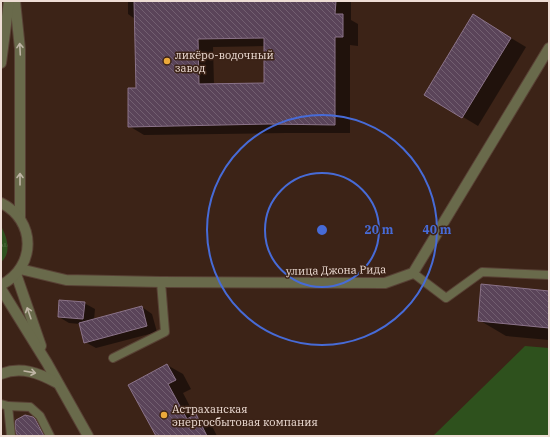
<svg xmlns="http://www.w3.org/2000/svg" width="550" height="437" viewBox="0 0 550 437" font-family="'IBM Plex Serif',serif">
<defs>
<pattern id="grass-tufts" width="24" height="20" patternUnits="userSpaceOnUse"><rect width="24" height="20" fill="#2e511d"/><path d="M3 7l-1-3M5 7V3M7 7l1-3M15 17l-1-3M17 17v-4M19 17l1-3" fill="none" stroke="#4d6a3d"/></pattern>
<pattern id="building-back-hatch" width="6" height="6" patternUnits="userSpaceOnUse"><rect width="6" height="6" fill="#5a4459"/><path d="M-1 5l2 2M0 0l6 6M5-1l2 2" fill="none" stroke="#725f70"/></pattern>
</defs>
<rect width="100%" height="100%" fill="#3c2317"/>
<!-- grass -->
<path fill="url(#grass-tufts)" d="M1,226C7,237 12,253 1,262Z"/>
<!-- green -->
<polygon fill="#2e511d" points="525,346 549,348 549,436 433,436"/>
<!-- shadow -->
<g fill="#0007" fill-rule="evenodd">
<path d="M128,1H351V20L358,24V46L350,45V133H286L144,135L129,126L137,89L135,19L128,14ZM265,46V84L214,85L213,47Z"/>
<polygon points="489,25 526,47 478,126 425,94"/>
<polygon points="549,292 549,340 506,336 479,320"/>
<polygon points="84,303 95,309 94,320 142,307 152,314 157,332 96,348 85,342 80,324 69,323 59,317"/>
<polygon points="167,365 183,374 191,389 183,393 195,416 211,424 217,436 157,436"/>
<polygon points="37,420 40,423 47,436 45,436"/>
</g>
<!-- building -->
<g fill="url(#building-back-hatch)" stroke="#8b7389" fill-rule="evenodd">
<path d="M134,1H336L335,14H343V37H335V125L269,124L128,127V88H136ZM264,38V83L199,84L198,39Z"/>
<polygon points="473,14 511,38 462,118 424,95"/>
<polygon points="481,284 549,291 549,328 478,321"/>
<polygon points="59,300 85,302 83,319 58,317"/>
<polygon points="142,306 147,326 84,343 79,323"/>
<polygon points="167,364 176,380 168,384 187,419 196,414 207,436 156,436 128,385"/>
<polygon points="25,415 33,417 35,419 44,436 18,436 16,433 15,424 16,420"/>
</g>
<g fill="none" stroke-linecap="round" stroke-linejoin="round">
<defs>
<g id="service">
<polyline points="413,273 446,298 482,272 549,275"/>
<polyline points="113,358 165,332 161,282"/>
<polyline points="1,404 8,406 11,436"/>
<polyline points="8,406 30,407 40,416 50,436"/>
</g>
<g id="minor">
<polyline points="20,269 66,280 161,282 385,283 413,273 549,48"/>
<polyline points="16,274 41,346"/>
<polyline points="1,289 47,363 88,436"/>
<path d="M1,374C21,366 39,373 57,383"/>
</g>
<g id="tertiary">
<polyline points="15,1 20,49 20,218"/>
<polyline points="1,63 9,1"/>
<path d="M1,203C36,220 37,267 1,285"/>
</g>
</defs>
<!-- service casing -->
<use href="#service" stroke="#584135" stroke-width="10"/>
<!-- minor casing -->
<use href="#minor" stroke="#584135" stroke-width="12"/>
<!-- tertiary casing -->
<use href="#tertiary" stroke="#584135" stroke-width="12"/>
<!-- service -->
<use href="#service" stroke="#696a4b" stroke-width="8"/>
<!-- minor -->
<use href="#minor" stroke="#696a4b" stroke-width="10"/>
<!-- tertiary -->
<use href="#tertiary" stroke="#696a4b" stroke-width="10"/>
</g>
<!-- one-way arrows -->
<defs><path id="oneway-shaft" d="M-6 0H5M1.5-3L5.5 0L1.5 3" fill="none" stroke-width="1.6" stroke-linecap="round" stroke-linejoin="round"/></defs>
<g stroke="#bfb5a5">
<use href="#oneway-shaft" transform="translate(20 49) rotate(-93)"/>
<use href="#oneway-shaft" transform="translate(20 179) rotate(-90)"/>
<use href="#oneway-shaft" transform="translate(29 313) rotate(-109)"/>
<use href="#oneway-shaft" transform="translate(30 372) rotate(10)"/>
</g>
<!-- distance rings -->
<g fill="none" stroke="#476bd7" stroke-width="2">
<circle cx="322" cy="230" r="57"/>
<circle cx="322" cy="230" r="115"/>
</g>
<!-- markers -->
<g fill="#eba93a" stroke="#3c2317" stroke-width="1.5">
<circle cx="167" cy="61" r="4"/>
<circle cx="164" cy="415" r="4"/>
</g>
<g text-anchor="middle" dominant-baseline="central" stroke-width="3" stroke-linejoin="round" paint-order="stroke">
<!-- poi labels -->
<g font-size="11" fill="#eeddd5" stroke="#3c2317" text-anchor="start">
<text x="175" y="55">ликёро-водочный<tspan x="175" dy="13">завод</tspan></text>
<text x="172" y="409">Астраханская<tspan x="172" dy="13">энергосбытовая компания</tspan></text>
</g>
<!-- street labels -->
<g font-size="11" fill="#eeddd5" stroke="#3c2317">
<text transform="translate(336 270) rotate(-1)">улица Джона Рида</text>
</g>
</g>
<circle cx="322" cy="230" r="6" fill="#476bd7" stroke="#3c2317" stroke-width="2"/>
<g font-size="12" text-anchor="middle" font-weight="bold" fill="#476bd7" stroke="#3c2317" stroke-width="3" stroke-linejoin="round" paint-order="stroke">
<text x="379" y="234">20 m</text>
<text x="437" y="234">40 m</text>
</g>
<!-- border -->
<rect width="550" height="437" fill="none" stroke="#eeddd5" stroke-width="4"/>
</svg>
